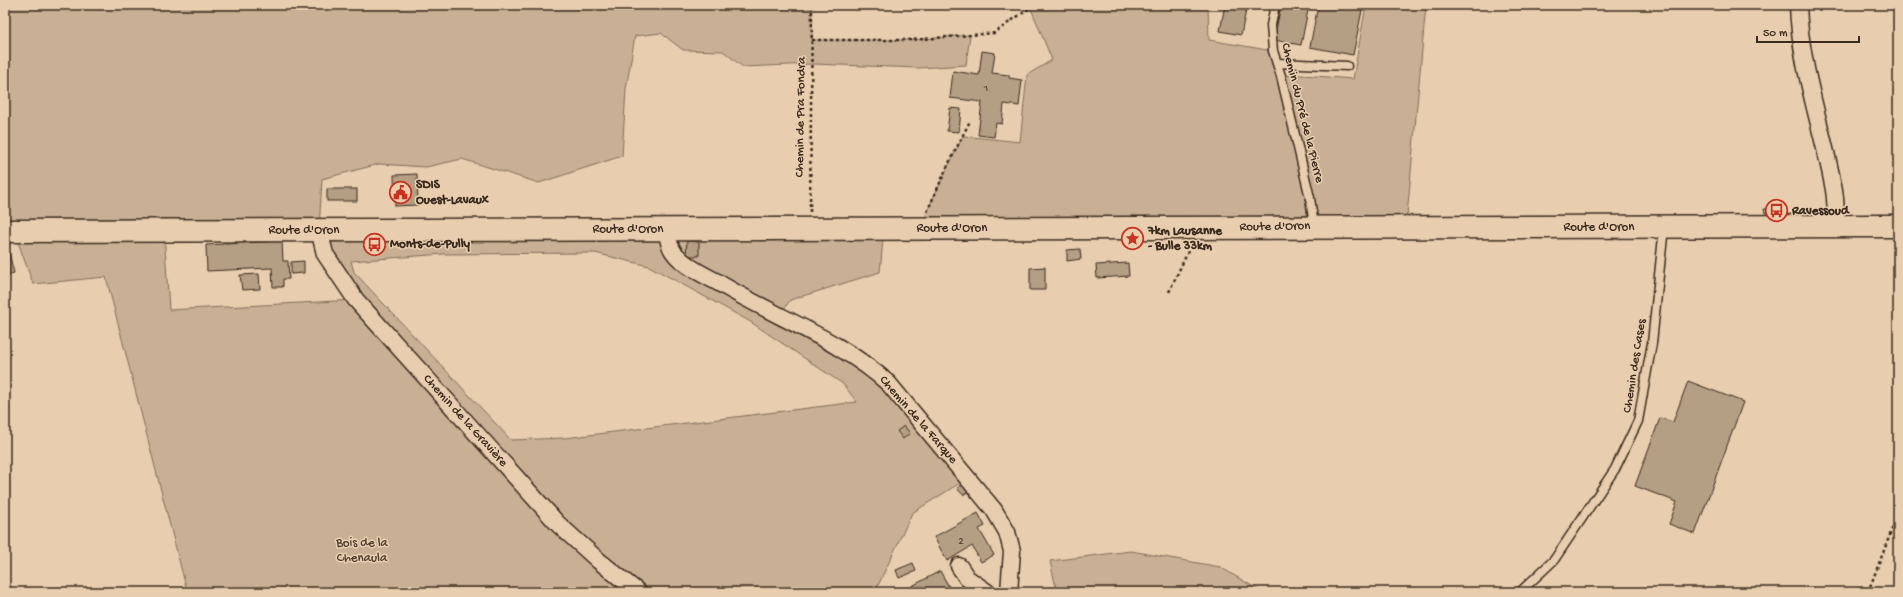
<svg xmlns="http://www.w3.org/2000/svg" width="1903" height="597" viewBox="0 0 1903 597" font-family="'Gochi Hand',sans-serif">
<rect width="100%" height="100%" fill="#e8ceaf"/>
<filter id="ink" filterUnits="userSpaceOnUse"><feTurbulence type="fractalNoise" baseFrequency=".025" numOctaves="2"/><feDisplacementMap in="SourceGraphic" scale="8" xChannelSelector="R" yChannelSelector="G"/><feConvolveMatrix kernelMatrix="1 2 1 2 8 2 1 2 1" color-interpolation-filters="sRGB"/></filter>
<g filter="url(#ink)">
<!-- green -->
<g fill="#c9b095" stroke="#826d5a" fill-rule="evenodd">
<path d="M5,5H812V40H912L970,35L966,65L919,68L812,64L743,67L723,51L683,50L661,33L635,36L626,89L622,156L539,183L462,159L426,167L379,164L322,179L319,229H884L880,272L790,300L779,317L874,370L968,478L912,513L875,592H186L187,591L106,277L33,284L14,231L5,223ZM319,230L356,300L169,310L164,231ZM595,253L649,266L749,321L843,384L857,402L565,438L511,440L354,272L351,261L443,254Z"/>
<polygon points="1034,5 1208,5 1209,40 1273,51 1281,76 1302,75 1353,79 1366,5 1426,5 1406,227 921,228 932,200 963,136 1020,142 1027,75 1052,60 1030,6"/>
<polygon points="1131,551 1220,567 1262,592 1018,592 1056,588 1050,561"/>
</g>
<!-- building -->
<g fill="#b49e84" stroke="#3b2a1e">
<polygon points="1225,5 1247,5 1241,35 1220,31"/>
<polygon points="1281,5 1309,5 1301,45 1274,40"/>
<polygon points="1318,5 1363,5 1353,55 1310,47"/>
<polygon points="982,51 995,53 992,73 1009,75 1009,78 1022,80 1019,106 1004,104 1002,124 996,123 994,137 978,135 982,102 950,98 953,71 979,75"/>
<polygon points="950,108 961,109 959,132 947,131"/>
<polygon points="417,174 418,205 395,206 394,175"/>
<rect x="327" y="189" width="30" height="12"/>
<polygon points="1764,209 1775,209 1775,213 1765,213"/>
<polygon points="282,241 283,261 288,261 289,279 283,279 283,287 273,287 272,268 207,271 206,245"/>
<polygon points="687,241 699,242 699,256 686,256"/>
<polygon points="1080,249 1081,259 1067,261 1067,250"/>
<polygon points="9,253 14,273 5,276 5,254"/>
<polygon points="304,261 304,273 291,274 291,262"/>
<polygon points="1128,263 1129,276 1097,278 1096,265"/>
<polygon points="1045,267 1045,290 1030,290 1030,268"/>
<polygon points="259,274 260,289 242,290 240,275"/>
<polygon points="1688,381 1743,402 1695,534 1669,524 1677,502 1635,486 1660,418 1673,422"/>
<polygon points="904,426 910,433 903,439 897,431"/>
<polygon points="963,484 969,491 963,495 957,488"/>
<polygon points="978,513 985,526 979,529 994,555 981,562 972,546 947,561 934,537"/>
<polygon points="913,563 916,571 899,578 896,570"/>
<polygon points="940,571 952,592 901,592"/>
</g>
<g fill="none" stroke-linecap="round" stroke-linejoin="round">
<defs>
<g id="lane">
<polyline points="1275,5 1271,25 1273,51 1281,76 1310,198 1314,226"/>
<polyline points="1278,63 1347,66"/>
<polyline points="1520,592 1554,560 1615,469 1638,421 1652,343 1664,227"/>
</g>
<g id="street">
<path d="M1798,5C1800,68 1823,129 1834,190C1836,202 1836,215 1836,227"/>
<path d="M666,229C668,238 669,248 676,255C687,267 704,275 719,283C773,316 843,341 889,384L994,510L1007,532L1012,551L1009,592"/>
<polyline points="319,230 325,254 356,300 558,524 599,561 638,592"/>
<polyline points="959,566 967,578 987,592"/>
</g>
<polyline id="secondary" points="5,231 1898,226"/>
</defs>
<!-- lane casing -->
<use href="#lane" stroke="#3b2a1e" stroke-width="11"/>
<!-- street casing -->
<use href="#street" stroke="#3b2a1e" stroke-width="19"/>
<!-- secondary casing -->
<use href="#secondary" stroke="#3b2a1e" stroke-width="25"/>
<!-- path -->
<g stroke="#3b2a1e" stroke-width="2.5" stroke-dasharray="3 3" stroke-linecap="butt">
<polyline points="812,40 912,40 994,33 1034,5"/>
<polyline points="810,212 812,5"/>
<polyline points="927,212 948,165 970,121"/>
<polyline points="1169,292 1191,245"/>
<polyline points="1868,592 1898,514"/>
</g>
<!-- lane -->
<use href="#lane" stroke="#e8ceaf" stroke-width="8"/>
<!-- street -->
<use href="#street" stroke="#e8ceaf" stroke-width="16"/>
<!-- secondary -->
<use href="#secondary" stroke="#e8ceaf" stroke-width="22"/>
</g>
</g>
<!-- icons -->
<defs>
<symbol id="civic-ring" viewBox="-11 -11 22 22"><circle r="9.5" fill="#e8ceaf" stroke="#c8321e" stroke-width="1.5"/><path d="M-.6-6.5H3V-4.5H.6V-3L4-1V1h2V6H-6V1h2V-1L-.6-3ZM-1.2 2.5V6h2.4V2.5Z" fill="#c8321e"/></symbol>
<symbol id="bus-ring" viewBox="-11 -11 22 22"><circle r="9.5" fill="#e8ceaf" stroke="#c8321e" stroke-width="1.5"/><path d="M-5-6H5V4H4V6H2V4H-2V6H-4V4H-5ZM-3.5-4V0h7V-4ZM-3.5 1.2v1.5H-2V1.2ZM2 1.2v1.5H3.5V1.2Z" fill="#c8321e"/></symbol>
<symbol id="sight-ring" viewBox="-11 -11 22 22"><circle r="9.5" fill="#e8ceaf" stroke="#c8321e" stroke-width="1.5"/><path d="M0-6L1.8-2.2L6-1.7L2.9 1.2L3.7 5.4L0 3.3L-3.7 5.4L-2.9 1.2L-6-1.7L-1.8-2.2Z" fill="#c8321e"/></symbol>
</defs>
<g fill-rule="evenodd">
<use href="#civic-ring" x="388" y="180" width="25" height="25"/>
<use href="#bus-ring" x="1764" y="198" width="25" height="25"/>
<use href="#sight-ring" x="1120" y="226" width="25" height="25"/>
<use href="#bus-ring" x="362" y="232" width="25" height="25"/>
</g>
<g text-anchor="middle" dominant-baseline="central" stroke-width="3" stroke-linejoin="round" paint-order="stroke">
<!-- number labels -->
<g font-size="11" fill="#594738">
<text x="986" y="89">1</text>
<text x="961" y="542">2</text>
</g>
<!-- street labels -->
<g font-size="13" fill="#3b2a1e" stroke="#e8ceaf">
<text transform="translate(1302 113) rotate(76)">Chemin du Pré de la Pierre</text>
<text transform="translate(801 117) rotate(-89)">Chemin de Pra Fondra</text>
<text transform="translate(1275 227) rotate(-1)">Route d'Oron</text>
<text x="1599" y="227">Route d'Oron</text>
<text x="952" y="228">Route d'Oron</text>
<text x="628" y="229">Route d'Oron</text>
<text x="304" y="230">Route d'Oron</text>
<text transform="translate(1635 366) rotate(-81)">Chemin des Cases</text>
<text transform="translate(918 420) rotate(49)">Chemin de la Farque</text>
<text transform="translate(465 421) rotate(48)">Chemin de la Gravière</text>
</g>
<!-- poi labels -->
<g font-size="13" font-weight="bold" fill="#3b2a1e" stroke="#e8ceaf" text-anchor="start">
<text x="416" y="185">SDIS<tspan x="416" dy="15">Ouest-Lavaux</tspan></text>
<text x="1792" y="211">Ravessoud</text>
<text x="1148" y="231">7km Lausanne<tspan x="1148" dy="15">- Bulle 33km</tspan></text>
<text x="390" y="244">Monts-de-Pully</text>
</g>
<!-- park labels -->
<g font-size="13" fill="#503e30" stroke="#e8ceaf">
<text x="362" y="543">Bois de la<tspan x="362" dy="15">Chenaula</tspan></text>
</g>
</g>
<!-- margin -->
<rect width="1903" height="597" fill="none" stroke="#e8ceaf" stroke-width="20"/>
<rect x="10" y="10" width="1883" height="577" fill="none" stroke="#3b2a1e" stroke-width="1.5" filter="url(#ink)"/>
<!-- scale -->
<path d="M1757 36v6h102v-6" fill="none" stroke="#3b2a1e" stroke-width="2"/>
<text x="1763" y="36" font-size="12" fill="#3b2a1e" stroke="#e8ceaf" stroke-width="3" paint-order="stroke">50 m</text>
</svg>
